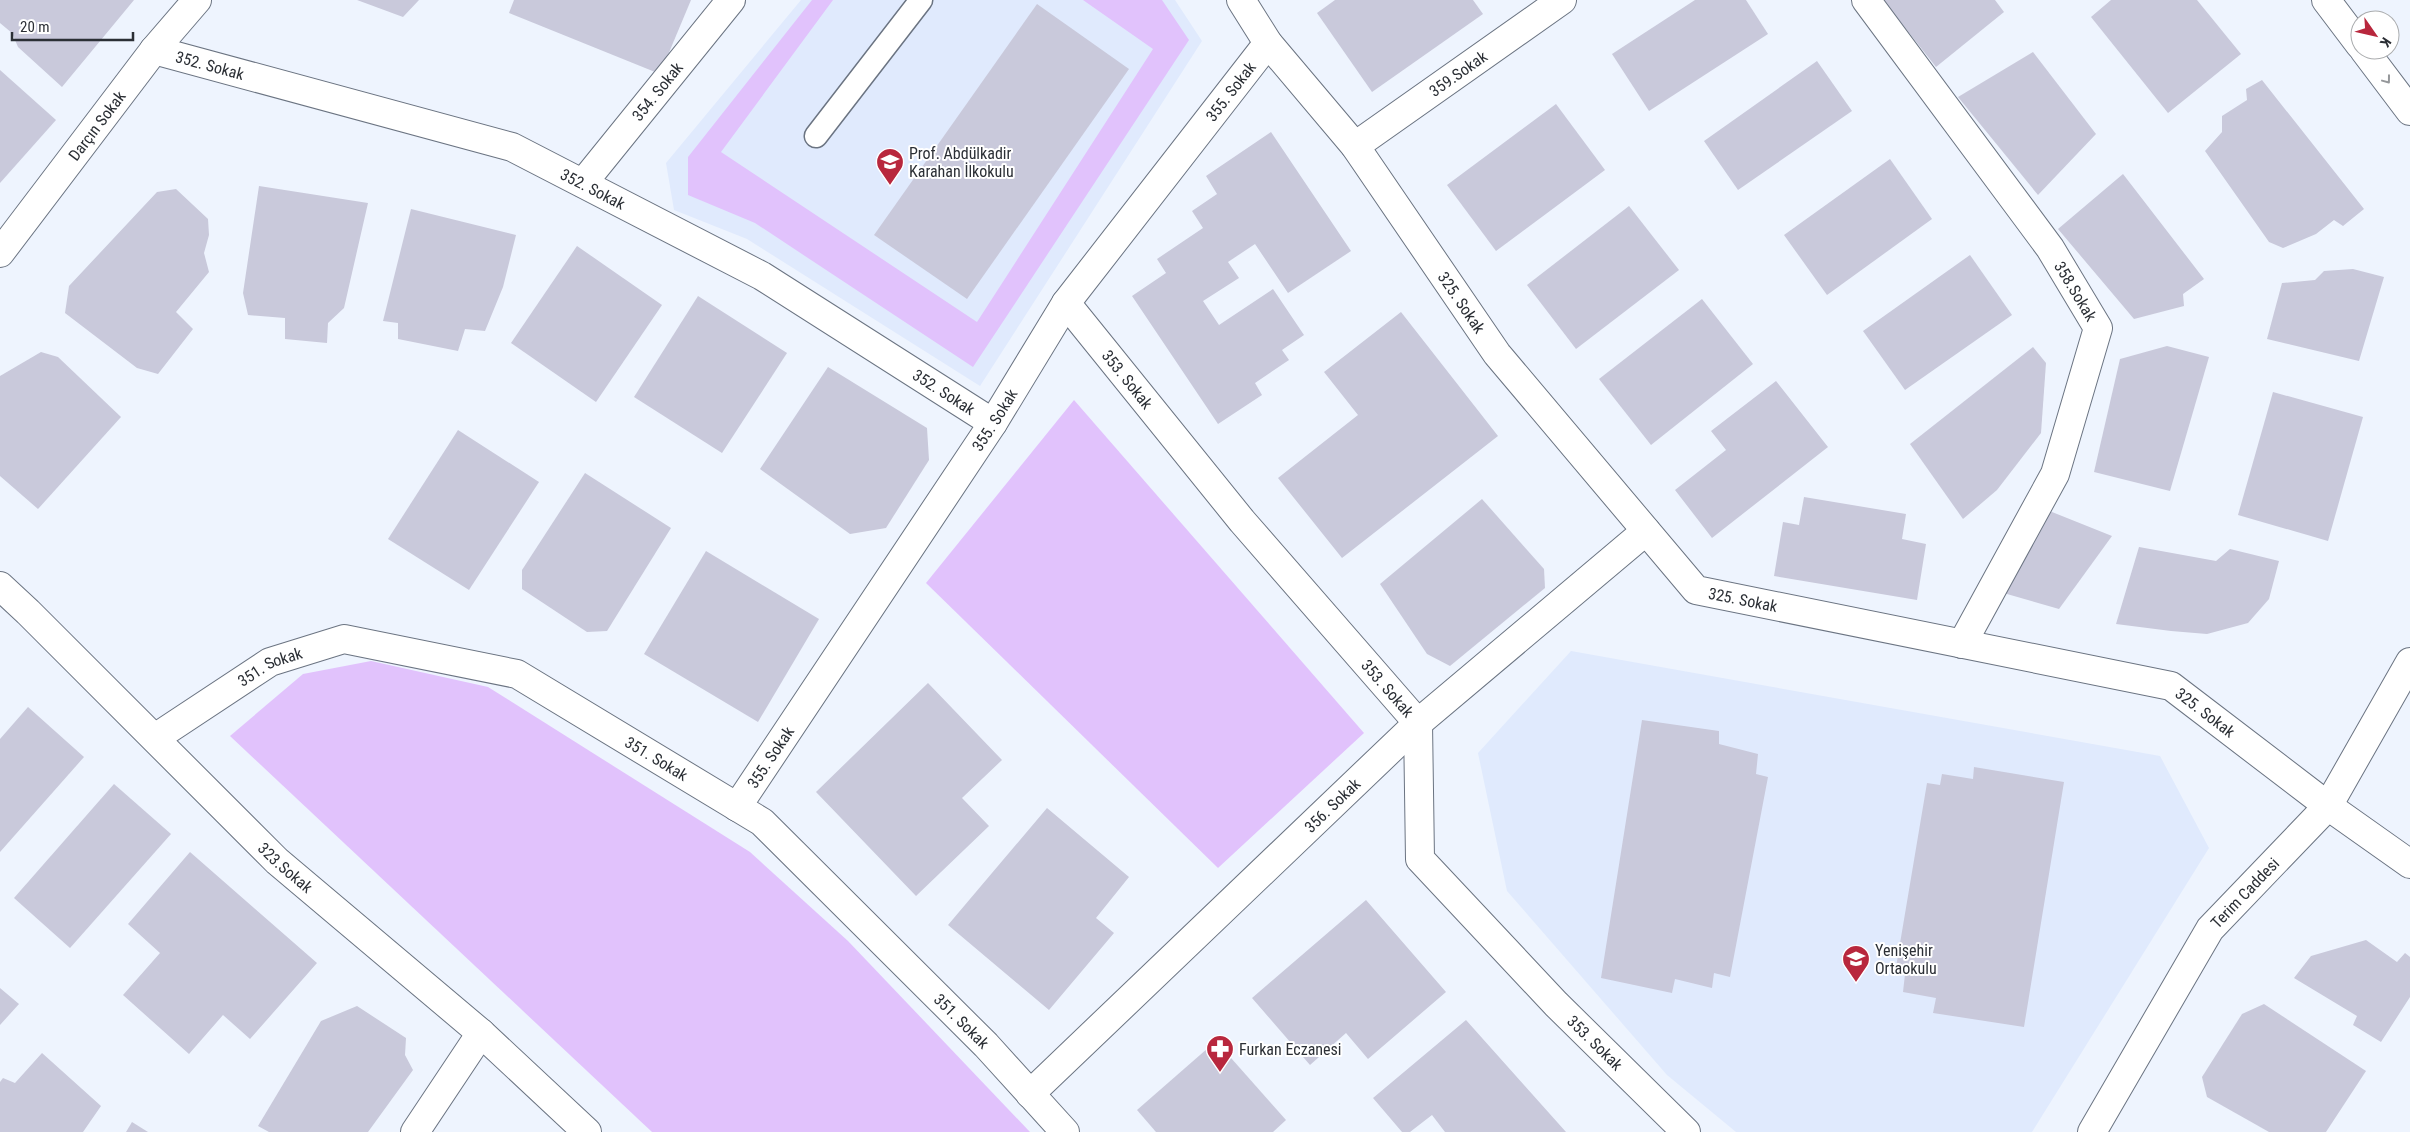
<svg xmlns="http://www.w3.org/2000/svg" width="2410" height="1132" viewBox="0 0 2410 1132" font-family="'Roboto Condensed',sans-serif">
<rect width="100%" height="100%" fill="#eef4fe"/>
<!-- built -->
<g fill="#e0eafd">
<polygon points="801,0 1175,0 1202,41 980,386 747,239 674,210 666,163"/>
<polygon points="1571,651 2160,756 2209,848 2032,1132 1736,1132 1667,1075 1507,891 1478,753"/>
</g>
<!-- green -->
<g fill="#e1c2fc">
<polygon points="812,0 833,0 721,152 977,322 1153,49 1083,0 1162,0 1189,40 973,367 755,223 688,195 688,157"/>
<polygon points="1074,400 1364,733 1218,868 926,583"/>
<polygon points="371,661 488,687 750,852 848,941 1030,1132 652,1132 230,736 303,674"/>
</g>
<!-- building -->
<g fill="#c9c9db">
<polygon points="0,0 134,0 62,87 18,47 12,33 0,23"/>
<polygon points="357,0 419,0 403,17"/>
<polygon points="514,0 691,0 660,74 509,13"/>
<polygon points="1335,0 1473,0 1483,14 1372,92 1317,13"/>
<polygon points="1695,0 1746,0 1768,34 1649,111 1612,54"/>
<polygon points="1883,0 1995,0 2004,12 1936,67"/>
<polygon points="2111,0 2197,0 2241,54 2168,113 2091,17"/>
<polygon points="1037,4 1129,69 967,299 874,235"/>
<polygon points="2033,52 2096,134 2038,195 1958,97"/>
<polygon points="1817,61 1852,111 1738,190 1704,141"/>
<polygon points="0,70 56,120 0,183"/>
<polygon points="2262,80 2364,209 2343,226 2334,220 2316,234 2283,248 2269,242 2205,151 2222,132 2222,116 2247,100 2246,89"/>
<polygon points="1556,104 1605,170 1496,251 1447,185"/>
<polygon points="1271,132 1351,251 1288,293 1255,244 1228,262 1239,278 1203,301 1219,325 1273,289 1304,335 1282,350 1289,360 1255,383 1262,395 1218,424 1132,296 1166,273 1157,259 1203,228 1192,211 1217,194 1206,176"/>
<polygon points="1890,159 1932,219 1827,295 1784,235"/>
<polygon points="2123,174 2204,279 2183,294 2184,306 2134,319 2058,229"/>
<polygon points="259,186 368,203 344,308 328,323 327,343 285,339 285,318 248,315 243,293"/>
<polygon points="176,189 208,219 209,235 204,253 209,272 176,312 193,329 158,374 137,368 65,313 69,286 157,192"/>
<polygon points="1629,206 1679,270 1576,349 1527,285"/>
<polygon points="411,209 516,235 503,287 485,331 465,329 458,351 398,339 398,323 383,321"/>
<polygon points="577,246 662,305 596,402 511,343"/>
<polygon points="1970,255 2012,315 1905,390 1863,331"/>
<polygon points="2353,269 2384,277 2359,361 2267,339 2282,283 2315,280 2324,271"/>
<polygon points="698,296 787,353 722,453 634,397"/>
<polygon points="1702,299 1753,364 1651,445 1599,379"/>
<polygon points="1401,312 1498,436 1342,558 1278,478 1358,415 1324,372"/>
<polygon points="2167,346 2209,357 2170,491 2094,472 2120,359"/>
<polygon points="2033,347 2046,363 2041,433 1997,490 1963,519 1910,444"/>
<polygon points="41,352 58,357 121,417 38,509 0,476 0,376"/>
<polygon points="828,367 927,428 929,460 886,528 850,534 760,469"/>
<polygon points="1776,381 1828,447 1712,538 1675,490 1726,450 1711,431"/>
<polygon points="2273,392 2363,417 2328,541 2238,515"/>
<polygon points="458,430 539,482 469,590 388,539"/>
<polygon points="585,473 671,528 607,631 587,632 522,589 522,570"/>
<polygon points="1804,497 1906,514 1902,539 1926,544 1917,600 1774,576 1783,522 1799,525"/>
<polygon points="1482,499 1544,569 1545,588 1450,666 1427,654 1380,584"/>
<polygon points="2047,510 2112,536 2059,609 1993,590"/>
<polygon points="2139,547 2216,561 2230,549 2279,561 2269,599 2248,623 2207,634 2171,631 2116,624"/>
<polygon points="706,551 819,619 758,722 644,654"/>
<polygon points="928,683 1002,760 962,798 989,826 916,896 816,792"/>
<polygon points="28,707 84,757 0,852 0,739"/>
<polygon points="1642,720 1719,731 1719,744 1758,754 1756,774 1768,777 1730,977 1714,973 1712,988 1675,979 1672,993 1601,978"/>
<polygon points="1974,767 2064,782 2024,1027 1933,1013 1936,998 1903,992 1905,974 1895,973 1927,783 1940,785 1942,774 1973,779"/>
<polygon points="114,784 171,834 70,948 14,898"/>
<polygon points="1047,808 1129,877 1096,918 1114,933 1049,1010 948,925"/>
<polygon points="190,852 317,963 250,1039 223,1015 189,1054 123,995 160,953 128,924"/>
<polygon points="1366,900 1446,992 1368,1059 1346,1033 1310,1065 1252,998"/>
<polygon points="2366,940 2397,962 2405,953 2410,957 2410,997 2381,1042 2353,1025 2357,1016 2294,978 2311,956"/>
<polygon points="0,988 19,1004 0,1025"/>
<polygon points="2264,1004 2366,1071 2326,1132 2269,1132 2207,1097 2202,1077 2242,1014"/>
<polygon points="357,1006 406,1038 405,1055 413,1070 368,1132 269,1132 258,1126 321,1021"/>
<polygon points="1466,1020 1566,1132 1445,1132 1432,1115 1410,1132 1402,1132 1373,1098"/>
<polygon points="1216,1041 1286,1120 1273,1132 1156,1132 1137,1110"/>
<polygon points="42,1053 101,1106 83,1132 0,1132 0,1082 3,1078 15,1083"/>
<polygon points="132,1122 148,1132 126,1132"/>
</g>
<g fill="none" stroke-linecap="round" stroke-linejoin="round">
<defs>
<polyline id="service" points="816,136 921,0"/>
<g id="minor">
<path id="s1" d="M1241,0L1268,43L1355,146L1497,354L1696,590L2171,686L2328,806L2410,864"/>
<path id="s2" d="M1866,0L2050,248L2098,328L2055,474L1962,644"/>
<path id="s3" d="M154,50L512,147L762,276L993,423"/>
<path id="s4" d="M1355,146L1562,0"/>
<path id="s5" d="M583,183L731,0"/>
<path id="s6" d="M0,253L154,50L197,0"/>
<path id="s7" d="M1066,303L1242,521L1418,723L1420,859L1556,1004L1686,1132"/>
<path id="s8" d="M155,738L270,662L344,639L517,674L762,822L986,1045L1065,1132"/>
<path id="s9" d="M737,807L993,423L1066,303L1268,43"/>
<path id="s10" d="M1030,1094L1418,723L1646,531"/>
<polyline points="415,1132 481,1033"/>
</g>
<g id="tertiary">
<path id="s11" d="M0,586L28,612L277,861L481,1033L587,1132"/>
<path id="s12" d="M2092,1132L2210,929L2328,806L2410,662"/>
</g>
<g id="secondary">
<polyline points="2326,0 2360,45"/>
<polyline points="2364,50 2410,111"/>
</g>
</defs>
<!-- service casing -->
<use href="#service" stroke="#6b7482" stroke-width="25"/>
<!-- minor casing -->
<use href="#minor" stroke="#6b7482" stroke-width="30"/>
<!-- tertiary casing -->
<use href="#tertiary" stroke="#6b7482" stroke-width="30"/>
<!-- secondary casing -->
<use href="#secondary" stroke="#6b7482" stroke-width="30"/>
<!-- service -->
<use href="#service" stroke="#fff" stroke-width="22"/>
<!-- minor -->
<use href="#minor" stroke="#fff" stroke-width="28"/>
<!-- tertiary -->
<use href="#tertiary" stroke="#fff" stroke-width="28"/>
<!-- secondary -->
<use href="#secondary" stroke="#fff" stroke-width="28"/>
</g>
<!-- one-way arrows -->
<defs><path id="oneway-chevron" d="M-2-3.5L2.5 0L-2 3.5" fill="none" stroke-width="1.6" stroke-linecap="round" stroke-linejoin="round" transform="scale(1.25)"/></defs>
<use stroke="#95979a" href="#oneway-chevron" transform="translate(2387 80) rotate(53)"/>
<!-- icons -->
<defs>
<symbol id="school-pin" viewBox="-11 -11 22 30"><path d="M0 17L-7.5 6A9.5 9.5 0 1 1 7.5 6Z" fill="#b8273d" stroke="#fff"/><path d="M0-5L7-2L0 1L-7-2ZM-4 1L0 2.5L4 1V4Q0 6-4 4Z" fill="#fff"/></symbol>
<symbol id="pharmacy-pin" viewBox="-11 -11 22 30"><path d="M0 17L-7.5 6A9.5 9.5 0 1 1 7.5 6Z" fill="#b8273d" stroke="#fff"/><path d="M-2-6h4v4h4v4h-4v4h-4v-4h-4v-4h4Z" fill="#fff"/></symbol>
</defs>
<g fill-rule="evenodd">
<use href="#school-pin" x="874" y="146" width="32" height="43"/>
<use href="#school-pin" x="1840" y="943" width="32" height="43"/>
<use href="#pharmacy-pin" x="1204" y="1033" width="32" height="43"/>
</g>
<g text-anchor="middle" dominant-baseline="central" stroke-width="4" stroke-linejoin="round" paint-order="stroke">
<!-- street labels -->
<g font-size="16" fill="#2b2f35" stroke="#fff">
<text stroke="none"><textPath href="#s3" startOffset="58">352. Sokak</textPath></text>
<text stroke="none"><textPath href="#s4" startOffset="126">359.Sokak</textPath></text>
<text stroke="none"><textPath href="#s9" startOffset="870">355. Sokak</textPath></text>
<text stroke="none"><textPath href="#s5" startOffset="118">354. Sokak</textPath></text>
<text stroke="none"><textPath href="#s6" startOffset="160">Darçın Sokak</textPath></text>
<text stroke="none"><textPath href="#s3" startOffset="462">352. Sokak</textPath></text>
<text stroke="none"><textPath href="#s2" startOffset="359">358.Sokak</textPath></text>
<text stroke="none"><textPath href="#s1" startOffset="375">325. Sokak</textPath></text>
<text stroke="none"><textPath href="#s7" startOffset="98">353. Sokak</textPath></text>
<text stroke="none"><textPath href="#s3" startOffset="868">352. Sokak</textPath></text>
<text stroke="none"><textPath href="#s9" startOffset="465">355. Sokak</textPath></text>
<text stroke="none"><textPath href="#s1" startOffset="794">325. Sokak</textPath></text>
<text stroke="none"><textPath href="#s8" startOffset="136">351. Sokak</textPath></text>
<text stroke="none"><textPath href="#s7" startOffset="502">353. Sokak</textPath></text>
<text stroke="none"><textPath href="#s1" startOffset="1274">325. Sokak</textPath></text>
<text stroke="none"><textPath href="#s9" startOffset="60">355. Sokak</textPath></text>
<text stroke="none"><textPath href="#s8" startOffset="555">351. Sokak</textPath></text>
<text stroke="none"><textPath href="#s10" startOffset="418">356. Sokak</textPath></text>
<text stroke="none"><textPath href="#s11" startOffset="401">323.Sokak</textPath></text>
<text stroke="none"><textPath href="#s12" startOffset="285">Terim Caddesi</textPath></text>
<text stroke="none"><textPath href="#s8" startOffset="960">351. Sokak</textPath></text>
<text stroke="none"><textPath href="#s7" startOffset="938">353. Sokak</textPath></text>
</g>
<!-- poi labels -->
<g font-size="16" fill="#2b2f35" stroke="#fff" text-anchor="start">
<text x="909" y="153">Prof. Abdülkadir<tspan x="909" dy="18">Karahan İlkokulu</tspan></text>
<text x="1875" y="950">Yenişehir<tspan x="1875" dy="18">Ortaokulu</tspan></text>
<text x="1239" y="1049">Furkan Eczanesi</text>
</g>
</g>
<!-- north arrow -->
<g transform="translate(2375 35) rotate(124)"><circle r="24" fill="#ffffff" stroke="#aaacae"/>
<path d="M0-4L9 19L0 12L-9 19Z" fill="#b8273d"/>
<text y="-8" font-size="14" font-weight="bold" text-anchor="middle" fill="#2b2f35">K</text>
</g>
<!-- scale -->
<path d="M12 32v8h121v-8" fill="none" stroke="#2b2f35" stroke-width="2.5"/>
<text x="20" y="32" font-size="15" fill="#2b2f35" stroke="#ffffff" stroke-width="4" paint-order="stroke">20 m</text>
</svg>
